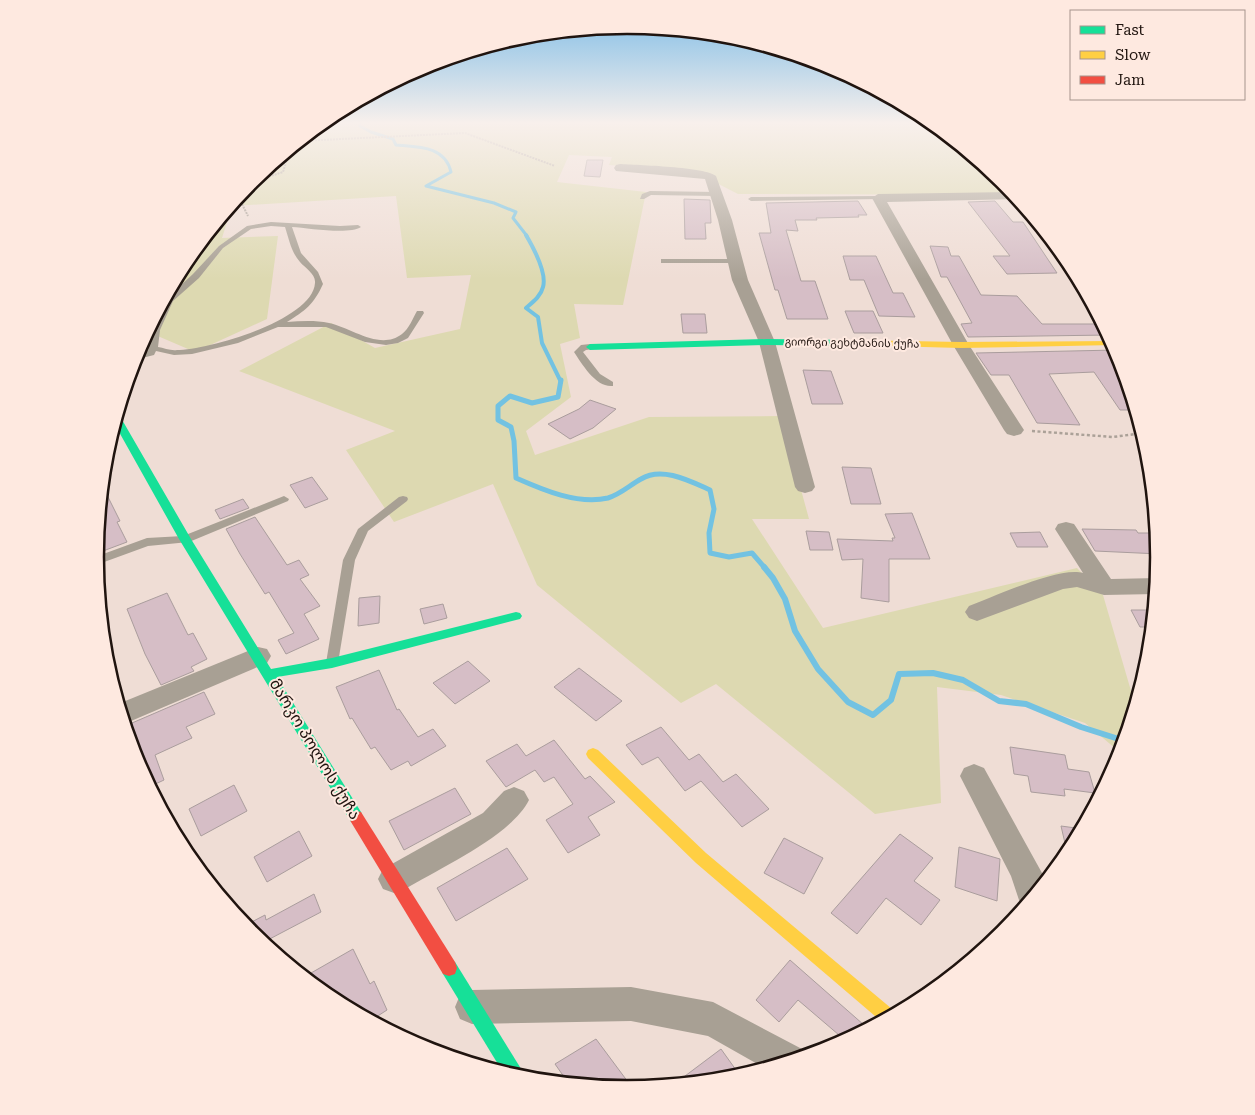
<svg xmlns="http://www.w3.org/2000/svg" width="1255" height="1115" viewBox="0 0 1255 1115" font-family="'Roboto Serif','Noto Sans Georgian',serif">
<rect width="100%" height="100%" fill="#efddd5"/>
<!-- green -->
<polygon fill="#ddd9b1" points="322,123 933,123 1004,181 1016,195 738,194 695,172 609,165 612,157 569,155 557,182 646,192 623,305 574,304 580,338 560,344 571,397 526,431 535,455 649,417 781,416 809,519 752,519 823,628 1077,568 1103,595 1136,708 1122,754 1085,723 1001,695 937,687 941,803 875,814 716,684 681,703 537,585 493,484 394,522 346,450 395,431 239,371 331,323 375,348 460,329 471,275 407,278 396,196 232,206 222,238 278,236 267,319 195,352 153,334 153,321 185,261 251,181"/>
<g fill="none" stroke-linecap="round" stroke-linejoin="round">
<!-- stream-far3 -->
<path stroke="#72c2e2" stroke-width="3" d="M360,123V126L371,132L393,139L396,145C419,147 445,146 451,172L426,186L494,203L516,212L513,218L527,236"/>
<!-- stream-far2 -->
<path stroke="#72c2e2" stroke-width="4" d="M526,235C533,247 547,273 543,287C541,296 533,302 526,308L538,317L542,343L561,382"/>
<!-- stream-far1 -->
<path stroke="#72c2e2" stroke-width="5" d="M561,380L558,397L532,403L510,396L498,406V420L511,427L514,441L516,478C543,490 578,505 608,498C621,494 630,485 641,479C662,466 690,481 710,490L714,509L709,533L710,553L729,557L752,553L765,568"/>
<!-- stream -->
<polyline stroke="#72c2e2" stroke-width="6" points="764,567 773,578 785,599 795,631 818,669 848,702 873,715 891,700 899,674 933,673 963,680 999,701 1026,704 1081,727 1125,741"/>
</g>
<!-- building -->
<g fill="#d6bec6" stroke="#aa9d9d">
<polygon points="587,160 603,160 600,177 584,176"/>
<polygon points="684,199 710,200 711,223 705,223 706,239 685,239"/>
<polygon points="858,201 867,215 858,215 859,217 816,218 817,220 795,220 798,231 786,230 801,281 815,281 828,319 787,319 778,290 775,290 759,233 771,233 766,203"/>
<polygon points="995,201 1013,222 1023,222 1057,273 1007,274 993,256 1010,256 968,202"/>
<polygon points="930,246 948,247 951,256 959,256 981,295 1017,296 1042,324 1101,324 1110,335 968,337 961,324 972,323 947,277 941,277"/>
<polygon points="843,256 876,256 893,293 903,293 915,317 879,316 864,280 850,280"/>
<polygon points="845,311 873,311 883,333 854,333"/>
<polygon points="681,314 705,314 707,333 683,333"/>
<polygon points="1117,350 1137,410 1120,410 1094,372 1049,374 1080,425 1037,423 1009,375 991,375 976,353"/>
<polygon points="803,370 831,371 843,404 812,404"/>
<polygon points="590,400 616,409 593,428 570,439 548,424 579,409"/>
<polygon points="842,467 871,468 881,504 851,504"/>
<polygon points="312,477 328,499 305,508 290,485"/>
<polygon points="102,485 120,521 117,522 127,542 95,554"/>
<polygon points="243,499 249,508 220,519 215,510"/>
<polygon points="912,513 930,559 889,559 889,602 861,598 863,559 842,560 837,539 893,541 892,538 895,538 885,514"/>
<polygon points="255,517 287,565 299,560 309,575 300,579 320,606 304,614 319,639 286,654 278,640 294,633 269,592 265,594 240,554 226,529"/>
<polygon points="1082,529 1136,530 1138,533 1158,533 1160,554 1095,551"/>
<polygon points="806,531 829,532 833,550 810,550"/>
<polygon points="1040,532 1048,547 1017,547 1010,533"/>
<polygon points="167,593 188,635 193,633 207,659 191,667 194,671 161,685 145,654 127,609"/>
<polygon points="380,596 379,623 358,626 359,598"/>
<polygon points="443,604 447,618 424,624 420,609"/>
<polygon points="1131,610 1155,610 1153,627 1140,627"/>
<polygon points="468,661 490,681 455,704 433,683"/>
<polygon points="579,668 622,701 596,721 554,687"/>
<polygon points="379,670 397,710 399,709 418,737 433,729 446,746 411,766 408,761 391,770 375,747 371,749 352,718 350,719 336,687"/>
<polygon points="204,692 215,714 186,727 192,738 155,755 164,780 149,787 135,761 125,726"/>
<polygon points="661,727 689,760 699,754 723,782 736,774 769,809 742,827 701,781 685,791 658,757 642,765 626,745"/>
<polygon points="554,740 585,779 590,776 615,802 588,817 600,835 568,853 546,820 573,804 554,777 544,782 535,770 506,787 486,761 517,744 526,756"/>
<polygon points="1010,747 1065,755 1068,769 1089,772 1095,793 1064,789 1065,796 1031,792 1028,776 1014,774"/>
<polygon points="234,785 247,811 201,836 189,809"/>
<polygon points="455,788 471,814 404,850 389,821"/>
<polygon points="1061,826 1083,829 1068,856"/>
<polygon points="299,831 312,856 267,882 254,857"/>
<polygon points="900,834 933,858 914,881 940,900 921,925 886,898 857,934 831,913"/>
<polygon points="784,838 823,858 804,894 764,873"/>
<polygon points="959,847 1000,859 997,901 955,887"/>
<polygon points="507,848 528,879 456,921 437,888"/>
<polygon points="314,894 321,912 262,943 244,926 265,915 266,920"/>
<polygon points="353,949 370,984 374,981 387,1010 370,1021 331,1000 304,977"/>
<polygon points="790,960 864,1025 857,1036 846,1041 798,1000 779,1022 756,1000"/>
<polygon points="596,1039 628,1082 617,1089 569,1084 555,1064"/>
<polygon points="721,1049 741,1077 731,1080 673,1085"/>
</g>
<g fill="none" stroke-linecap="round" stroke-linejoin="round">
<!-- path-far1 -->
<g stroke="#aba198" stroke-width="2" stroke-dasharray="2 1" stroke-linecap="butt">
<polyline points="300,141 465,133 555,166"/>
<polyline points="249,183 283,172 290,149"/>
<polyline points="238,196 248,216"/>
</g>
<!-- path -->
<polyline stroke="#aba198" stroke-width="2.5" stroke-dasharray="3 2.5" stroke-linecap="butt" points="1032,431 1113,437 1143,433"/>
<!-- lane -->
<g fill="#a8a094" fill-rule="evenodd">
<polygon points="650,191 717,192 720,194 717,196 651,195 644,199 640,199 642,194"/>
<polygon points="878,196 880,197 880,199 751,201 748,199 751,197"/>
<path d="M271,222L340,226L358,225L361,227C349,235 308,228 292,227L301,253L318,272L323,284C314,304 305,311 287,322C301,321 315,320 329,323C352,328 380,351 402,334C409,329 413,318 417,311H423L424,313L408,338L398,343L386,345L365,342L326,327H278L238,343L192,354L174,355L156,351L154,355L134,360L135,355L148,351L152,330L158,314L167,298L193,274L219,246L247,226ZM271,226L285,227C289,239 291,252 300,262C305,268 316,274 315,283C313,320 208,350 177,350C171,351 164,348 158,347L160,330L173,301L199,278L223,248L251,229Z"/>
<polygon points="661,259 735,259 739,261 735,263 661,263"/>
<path d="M590,344L593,345V349L586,350L583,352L600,374L613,382V386C596,388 582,364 574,352L581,345Z"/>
<polygon points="284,496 289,499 288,501 189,542 148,546 96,565 95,557 147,538 183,536"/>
<polygon points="403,496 407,497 408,499 407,501 368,531 355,560 338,663 336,666 328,666 326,663 343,560 358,529 399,497"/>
</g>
<!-- street -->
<g fill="#a8a094" fill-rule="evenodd">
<path d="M620,164C636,165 707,167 716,176L732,220L748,280L775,342L815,487L812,491L805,493L798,491L795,487L759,342L732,280L718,220L705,179L616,171L614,168L616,165Z"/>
<polygon points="1013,192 1019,199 887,202 969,345 1024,430 1021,434 1014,436 1007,434 1004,430 953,345 872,198 878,194"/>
<path d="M1066,522L1074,524L1111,579L1158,578L1156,594L1104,595L1077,587L1063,589L985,618L977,621L969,618L965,612L969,606C994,597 1059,566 1083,573L1055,529L1058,524Z"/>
<polygon points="258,647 267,649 271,656 267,663 124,724 118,704"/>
<polygon points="974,764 984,768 1042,873 1045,884 1024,909 1022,909 1011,876 960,776 964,768"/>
<path d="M514,787L524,791L529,800C511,836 440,868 405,889L394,893L383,889L378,879L383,869L483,813L504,791Z"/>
<polygon points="631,987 713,1002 802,1049 805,1057 766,1069 708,1036 631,1021 472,1024 460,1019 455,1007 460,995 472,990"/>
</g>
<!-- fast -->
<g fill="#16e098" fill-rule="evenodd">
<polygon points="767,339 852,340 856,343 852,346 767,345 590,350 586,347 590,344"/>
<polygon points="117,415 121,418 191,539 271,669 332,658 516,612 520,613 522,616 520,619 516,620 332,668 277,677 361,812 363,817 361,822 356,823 351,822 179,539 114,423"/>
<polygon points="449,960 455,962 523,1072 525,1080 504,1074 443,974 441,968 443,962"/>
</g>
<!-- slow -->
<g fill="#ffcf43" fill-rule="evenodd">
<polygon points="852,340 961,342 1112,341 1115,345 961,348 849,345 848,343"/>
<polygon points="593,748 598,750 706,853 898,1014 882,1022 696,863 588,758 586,754 588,750"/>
</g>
<!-- jam -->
<polygon fill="#f24e42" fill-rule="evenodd" points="356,811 361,812 455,962 457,968 455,974 449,976 443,974 351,822 349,817 351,812"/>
</g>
<!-- sky -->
<linearGradient id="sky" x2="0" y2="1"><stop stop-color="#79bae6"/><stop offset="0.44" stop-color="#f8f0ec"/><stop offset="1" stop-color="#f8f0ec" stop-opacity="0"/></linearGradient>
<rect width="1255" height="279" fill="url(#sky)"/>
<g text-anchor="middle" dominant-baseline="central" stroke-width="4" stroke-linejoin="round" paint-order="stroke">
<!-- far-street labels -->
<g font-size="11" fill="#20140f" stroke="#fee9e0">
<text transform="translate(852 343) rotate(1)">გიორგი გეხტმანის ქუჩა</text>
</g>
<!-- near-street labels -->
<g font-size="16" fill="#20140f" stroke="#fee9e0">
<text transform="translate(315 749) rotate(59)">მარკო პოლოს ქუჩა</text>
</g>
</g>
<!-- crop -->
<path d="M0 0H1255V1115H0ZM104 557a523 523 0 1 1 1046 0a523 523 0 1 1-1046 0Z" fill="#fee9e0" fill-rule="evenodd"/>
<path fill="none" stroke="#20140f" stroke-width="2.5" d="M104 557a523 523 0 1 1 1046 0a523 523 0 1 1-1046 0Z"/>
<!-- legend -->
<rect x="1070" y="10" width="175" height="90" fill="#fee9e0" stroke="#a5948c"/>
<rect x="1080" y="26" width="25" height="8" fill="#16e098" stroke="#a5948c"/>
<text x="1115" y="35" font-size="15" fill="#20140f">Fast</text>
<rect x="1080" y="51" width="25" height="8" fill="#ffcf43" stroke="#a5948c"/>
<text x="1115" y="60" font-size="15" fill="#20140f">Slow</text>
<rect x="1080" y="76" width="25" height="8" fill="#f24e42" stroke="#a5948c"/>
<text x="1115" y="85" font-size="15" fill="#20140f">Jam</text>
</svg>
